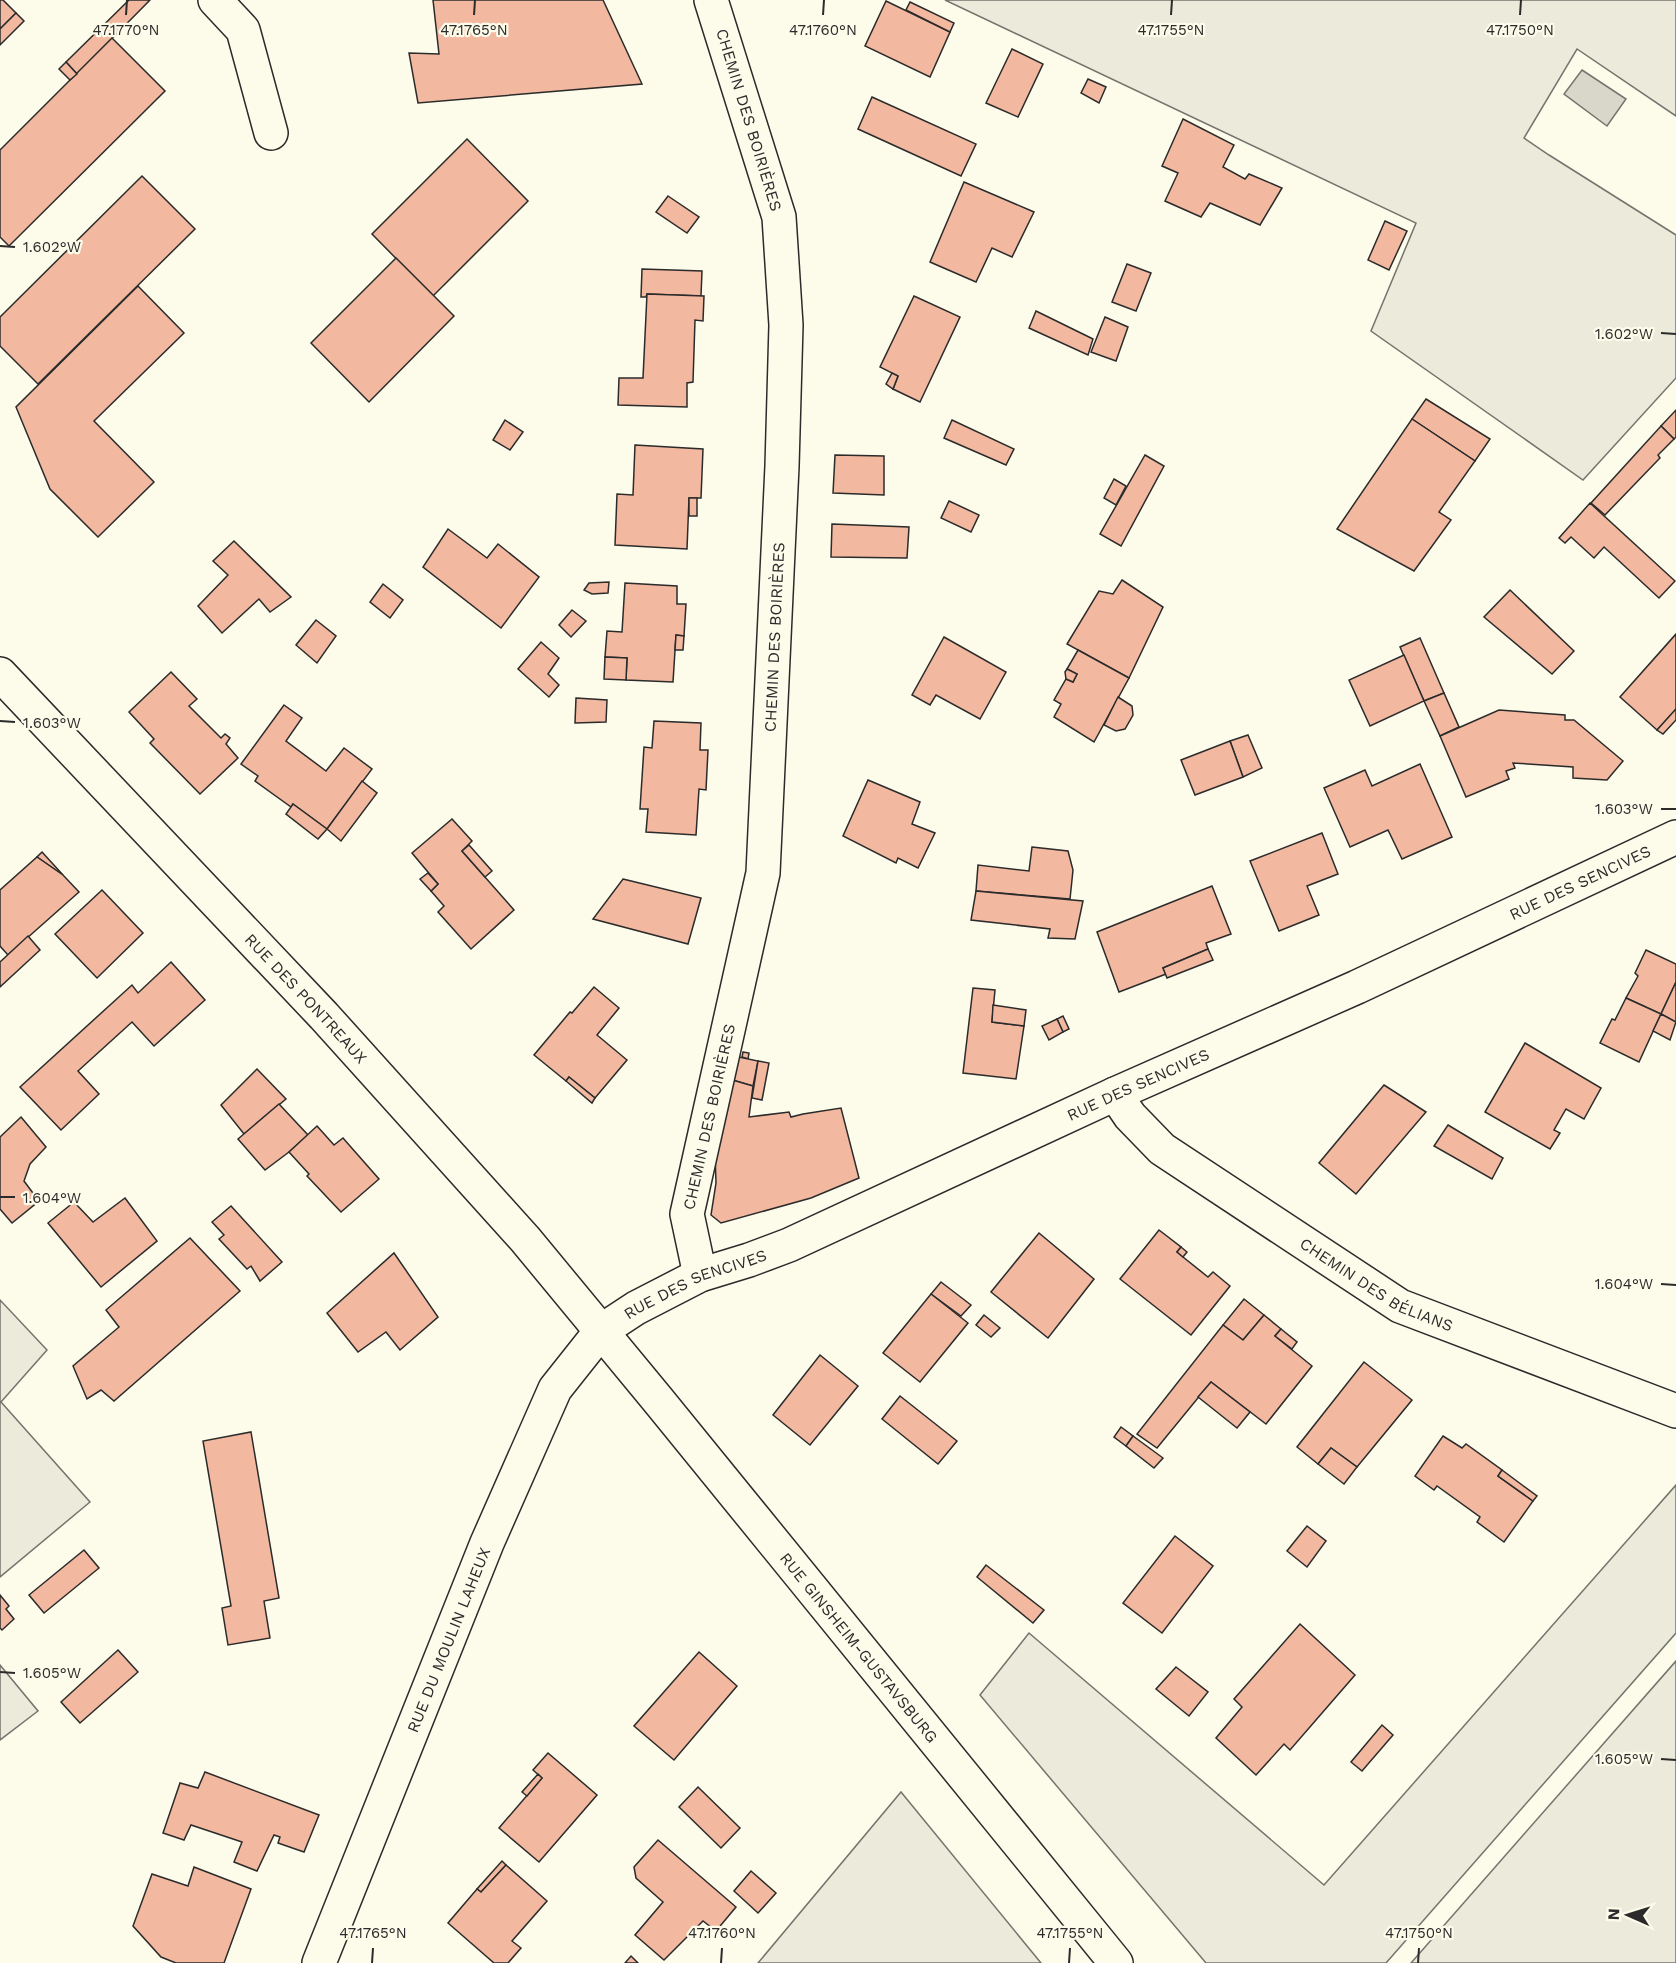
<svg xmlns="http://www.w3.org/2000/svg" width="1676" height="1963" viewBox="0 0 1676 1963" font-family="'Work Sans',sans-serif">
<rect width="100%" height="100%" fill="#fdfbea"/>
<!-- green -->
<g fill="#ecebdb" stroke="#74746e" stroke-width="1.5">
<polygon points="945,0 1676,0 1676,116 1577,49 1524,138 1549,155 1676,235 1676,378 1583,480 1371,331 1416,223"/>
<polygon points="0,1300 47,1350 1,1402 90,1502 0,1577"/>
<polygon points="1676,1485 1676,1633 1386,1963 1206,1963 980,1695 1029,1633 1324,1885"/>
<polygon points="0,1665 38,1711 0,1740"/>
<polygon points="901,1792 1041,1963 758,1963"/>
</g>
<!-- parking -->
<polygon fill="#eceadb" stroke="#74746e" stroke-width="1.5" points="1676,1661 1676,1963 1411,1963"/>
<!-- water -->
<polygon fill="#d8d7c9" stroke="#74746e" stroke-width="1.5" points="1582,70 1626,99 1607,126 1564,94"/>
<!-- building -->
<g fill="#f2b8a0" stroke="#2b2b2b" stroke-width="1.5">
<polygon points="0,0 3,0 16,13 0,29"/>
<polygon points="129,0 150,0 77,74 66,62"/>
<polygon points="433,0 603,0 642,84 418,103 409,53 439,54"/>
<polygon points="886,1 950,32 930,77 865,46"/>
<polygon points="910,2 954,23 950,32 906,10"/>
<polygon points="16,13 24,21 0,45 0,29"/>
<polygon points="112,38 165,91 9,246 0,237 0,150"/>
<polygon points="1012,49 1043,64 1018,117 986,103"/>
<polygon points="66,62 77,74 70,80 59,69"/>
<polygon points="1088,79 1106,87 1099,103 1081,93"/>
<polygon points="872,97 976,144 961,176 858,129"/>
<polygon points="1183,119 1234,145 1223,167 1245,179 1249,174 1282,188 1260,225 1210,203 1201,217 1165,201 1178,173 1162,166"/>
<polygon points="467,139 528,201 433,296 372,234"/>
<polygon points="142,176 195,229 38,384 0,346 0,317"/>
<polygon points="964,182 1034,212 1012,257 992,248 976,282 930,262"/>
<polygon points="668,196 699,217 687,233 656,212"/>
<polygon points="1385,221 1407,231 1389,270 1368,260"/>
<polygon points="396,258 454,316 369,402 311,343"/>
<polygon points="1127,264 1151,273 1136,311 1112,302"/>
<polygon points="642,269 702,271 701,296 647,294 646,297 641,297"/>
<polygon points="138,286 184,333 94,421 154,482 98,537 50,489 16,407"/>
<polygon points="647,294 704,296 703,321 695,320 693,382 687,383 687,407 618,405 619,378 643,378"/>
<polygon points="914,296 960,317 920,402 893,389 898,376 880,367"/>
<polygon points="1036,311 1093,339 1088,355 1029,328"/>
<polygon points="1105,317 1128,327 1116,361 1091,352"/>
<polygon points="892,373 898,376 893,389 886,384"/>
<polygon points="1426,399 1490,439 1475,461 1412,419"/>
<polygon points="1676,410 1676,437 1674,439 1661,426"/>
<polygon points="1412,419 1475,461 1439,512 1451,520 1414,571 1337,529"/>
<polygon points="505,420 523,432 510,450 493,440"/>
<polygon points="952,420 1014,449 1006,465 944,438"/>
<polygon points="1661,426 1674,439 1658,455 1660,458 1605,515 1591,503"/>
<polygon points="635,445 703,449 701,498 689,498 687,549 615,545 617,494 633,495"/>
<polygon points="835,455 884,456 884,495 833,493"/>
<polygon points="1145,455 1164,466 1121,546 1100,534"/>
<polygon points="1114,479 1126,486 1116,505 1104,498"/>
<rect x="689" y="498" width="8" height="18"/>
<polygon points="949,501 979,515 971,532 941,518"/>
<polygon points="1590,503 1675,581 1659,598 1604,547 1594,558 1571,537 1565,543 1559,538"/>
<polygon points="832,524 909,527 907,558 831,557"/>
<polygon points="448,529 487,558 498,544 539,577 501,628 423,567"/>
<polygon points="234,541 291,597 270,612 259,599 222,633 198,606 228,575 213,561"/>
<polygon points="1122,580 1163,607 1129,678 1067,644 1099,591 1113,594"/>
<polygon points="609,582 608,593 592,594 584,590 589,583"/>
<polygon points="625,583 677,586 677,604 686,604 684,636 676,635 673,682 626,680 627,658 605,657 607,631 622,632"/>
<polygon points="383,584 403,600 390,618 370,602"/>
<polygon points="1510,590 1574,651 1552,674 1484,617"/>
<polygon points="572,610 586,621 571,637 559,625"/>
<polygon points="316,620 336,636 317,663 296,645"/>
<polygon points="1676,634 1676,709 1657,730 1620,697"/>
<polygon points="676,635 684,636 683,650 675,650"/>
<polygon points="944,637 1006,672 980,719 936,695 930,705 912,695"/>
<polygon points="1420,638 1444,693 1424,701 1400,647"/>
<polygon points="541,642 559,658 548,674 559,685 549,697 518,669"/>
<polygon points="1078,650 1129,678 1094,742 1054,717 1061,704 1054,700 1066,679 1073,682 1077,674 1067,669"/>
<polygon points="1404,655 1424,701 1370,726 1349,680"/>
<polygon points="605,657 627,658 626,680 604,679"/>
<polygon points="1067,669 1077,674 1073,682 1066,679 1065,672"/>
<polygon points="171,672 197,699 189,706 221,738 225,734 230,738 226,744 238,758 200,794 150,743 154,739 129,712"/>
<polygon points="1444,693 1459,727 1440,736 1424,701"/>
<polygon points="1118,697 1132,706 1133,715 1125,729 1116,731 1104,725"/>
<polygon points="576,698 607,700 606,722 575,723"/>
<polygon points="284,705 302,718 286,741 326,771 344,748 372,769 327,829 293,804 291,807 255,781 258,776 241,764"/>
<polygon points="1676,709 1676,720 1663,734 1657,730"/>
<polygon points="1499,710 1565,715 1565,720 1574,720 1623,761 1607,780 1573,778 1573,767 1513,763 1515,768 1506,771 1509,779 1466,797 1440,736"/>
<polygon points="654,721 701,723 700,750 708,750 706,790 699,789 696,835 646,832 648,809 640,809 644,747 652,748"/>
<polygon points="1248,735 1262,768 1243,777 1230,741"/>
<polygon points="1230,741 1243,777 1195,795 1181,760"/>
<polygon points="1420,764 1452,837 1402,859 1388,830 1350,847 1324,788 1365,770 1372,786"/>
<polygon points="868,780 920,802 912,824 935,833 918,868 898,858 896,863 843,836"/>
<polygon points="362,781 377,793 341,841 327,829"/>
<polygon points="293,804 327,829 318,839 286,814"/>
<polygon points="452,819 472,841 462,851 514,910 471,949 438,912 444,906 431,891 438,884 412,853"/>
<polygon points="1322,833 1338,874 1307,886 1319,915 1279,931 1250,861"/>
<polygon points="469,845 492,871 485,877 462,851"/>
<polygon points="1032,847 1068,851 1073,870 1070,899 976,891 978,865 1029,871"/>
<polygon points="42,852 63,875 37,857"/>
<polygon points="37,857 63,875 79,892 8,955 0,946 0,890"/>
<polygon points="428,873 438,884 431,891 420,879"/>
<polygon points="623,879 701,898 688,944 593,919"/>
<polygon points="1212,886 1231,934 1206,943 1208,949 1163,968 1166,974 1119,992 1097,932"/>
<polygon points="102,890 143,933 97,978 55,934"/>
<polygon points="976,891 1083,901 1075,939 1048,938 1050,929 971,920"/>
<polygon points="28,936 40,950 0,987 0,962"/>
<polygon points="1208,949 1213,960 1167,978 1163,968"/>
<polygon points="1646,950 1676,964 1676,982 1661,1014 1626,998 1638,976 1635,973"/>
<polygon points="171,962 205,1000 154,1046 132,1022 78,1071 99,1094 61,1130 20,1087 132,985 138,993"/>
<polygon points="1676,982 1676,1022 1661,1014"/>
<polygon points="594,987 619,1008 597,1035 627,1060 595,1098 569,1077 566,1081 534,1055 570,1012 572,1013"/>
<polygon points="973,988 995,990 992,1022 1024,1026 1016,1079 963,1073"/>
<polygon points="1626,998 1661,1014 1639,1062 1600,1043 1612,1019 1615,1020"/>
<polygon points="993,1005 1026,1010 1024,1026 992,1022"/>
<polygon points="1661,1014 1676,1022 1670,1040 1653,1031"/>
<polygon points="1063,1016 1069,1029 1063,1032 1057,1019"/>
<polygon points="1057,1019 1063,1032 1049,1040 1042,1026"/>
<polygon points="1525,1043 1601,1088 1584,1119 1566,1109 1554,1130 1560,1133 1550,1149 1485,1112"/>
<polygon points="743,1052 749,1053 748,1059 742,1057"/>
<polygon points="734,1056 758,1061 753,1086 729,1079"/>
<polygon points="758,1061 769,1063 762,1100 752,1098"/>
<polygon points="257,1069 286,1099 244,1134 221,1105"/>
<polygon points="569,1077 595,1098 592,1103 566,1081"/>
<polygon points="729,1079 753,1086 749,1117 789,1112 791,1117 803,1114 841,1108 859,1178 811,1198 721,1223 711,1215 716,1183 715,1154"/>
<polygon points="1384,1085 1426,1112 1356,1194 1319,1163"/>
<polygon points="279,1104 308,1135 289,1152 265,1170 238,1139"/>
<polygon points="21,1117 46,1147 30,1164 24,1181 39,1201 12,1223 0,1209 0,1137"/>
<polygon points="1448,1125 1503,1158 1492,1179 1434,1146"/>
<polygon points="317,1126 334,1145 343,1138 379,1179 341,1212 307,1176 309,1174 289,1152"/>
<polygon points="125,1198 157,1241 101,1287 48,1223 74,1202 93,1222"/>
<polygon points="231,1206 282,1262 260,1281 251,1266 247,1269 219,1239 224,1235 212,1222"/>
<polygon points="1159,1230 1181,1247 1177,1252 1183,1257 1208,1277 1213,1272 1230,1286 1191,1335 1120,1279"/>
<polygon points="1039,1233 1094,1279 1048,1338 991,1292"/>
<polygon points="190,1238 240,1291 114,1401 101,1390 87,1399 73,1366 119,1327 106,1310"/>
<polygon points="1181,1247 1187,1252 1183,1257 1177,1252"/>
<polygon points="394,1253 438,1317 400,1350 386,1332 358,1352 327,1313"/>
<polygon points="941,1282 971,1305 961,1316 931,1294"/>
<polygon points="931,1294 968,1323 920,1382 883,1353"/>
<polygon points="1244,1299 1264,1315 1243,1340 1223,1325"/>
<polygon points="984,1315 1000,1328 991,1337 976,1325"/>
<polygon points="1264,1315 1281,1329 1275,1336 1312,1366 1266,1424 1211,1382 1157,1448 1137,1434 1223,1325 1243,1340"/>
<polygon points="1281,1329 1297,1342 1292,1349 1275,1336"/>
<polygon points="820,1355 858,1386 810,1445 773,1415"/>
<polygon points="1364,1362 1412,1400 1357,1467 1331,1448 1318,1464 1297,1447"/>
<polygon points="1211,1382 1250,1412 1237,1428 1198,1397"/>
<polygon points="900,1396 957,1441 938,1464 882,1419"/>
<polygon points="1121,1427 1133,1436 1126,1446 1114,1437"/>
<polygon points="251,1432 279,1598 264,1601 270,1638 228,1645 222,1608 231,1606 203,1441"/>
<polygon points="1133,1436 1163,1458 1154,1468 1126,1446"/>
<polygon points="1443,1436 1462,1448 1466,1444 1502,1470 1498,1476 1533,1501 1504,1542 1477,1522 1480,1517 1437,1486 1434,1490 1415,1476"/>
<polygon points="1331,1448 1357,1467 1344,1484 1318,1464"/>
<polygon points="1502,1470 1537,1496 1533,1501 1498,1476"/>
<polygon points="1307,1526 1326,1541 1307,1567 1287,1551"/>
<polygon points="1175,1536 1213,1566 1162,1633 1123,1603"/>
<polygon points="84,1550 99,1568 44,1613 29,1595"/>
<polygon points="986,1565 1044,1610 1033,1623 977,1577"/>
<polygon points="0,1595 9,1606 6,1609 14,1619 2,1630 0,1628"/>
<polygon points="1300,1624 1355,1675 1290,1750 1284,1744 1256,1775 1216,1738 1242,1707 1234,1699"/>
<polygon points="118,1650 138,1672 80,1723 61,1702"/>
<polygon points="699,1652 737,1686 674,1760 634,1726"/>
<polygon points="1176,1667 1208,1692 1189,1716 1156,1689"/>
<polygon points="1382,1725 1393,1735 1362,1771 1351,1762"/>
<polygon points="548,1753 597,1795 539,1862 499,1828 542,1778 533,1770"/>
<polygon points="205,1772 319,1815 304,1852 278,1843 280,1837 274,1835 257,1871 234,1862 242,1842 191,1825 184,1840 163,1833 180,1783 198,1788"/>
<polygon points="538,1774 542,1778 527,1796 522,1792"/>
<polygon points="698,1787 740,1828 721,1848 679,1807"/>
<polygon points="658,1840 736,1907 716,1931 703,1921 664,1960 635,1935 663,1902 636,1878 634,1867"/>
<polygon points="502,1861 506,1865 481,1892 477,1889"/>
<polygon points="506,1865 547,1901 512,1941 521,1948 508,1963 494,1963 448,1923 477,1889 481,1892"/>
<polygon points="194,1867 251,1889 224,1963 176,1963 161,1957 133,1926 152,1874 188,1886"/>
<polygon points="751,1871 776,1893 758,1913 734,1891"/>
<polygon points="631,1956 638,1963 625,1963"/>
</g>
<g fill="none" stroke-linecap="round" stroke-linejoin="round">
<defs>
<g id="street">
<polyline points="215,0 243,30 271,133"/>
<path id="s1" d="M1115,1094L1130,1116L1162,1149L1400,1306L1676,1411"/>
<path id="s2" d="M700,1275L687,1214L763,873L782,466L786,325L779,217L711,0"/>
<path id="s3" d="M319,1963L487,1543L555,1389L601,1331"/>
</g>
<g id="secondary">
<path id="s4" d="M0,674L324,1016L525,1239L658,1400L1116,1963"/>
<path id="s5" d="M601,1331L636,1308L700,1275L749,1260L789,1245L1115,1094L1357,987L1676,837"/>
</g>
</defs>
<!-- street casing -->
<use href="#street" stroke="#2b2b2b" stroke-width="36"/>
<!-- secondary casing -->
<use href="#secondary" stroke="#2b2b2b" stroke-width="36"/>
<!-- street -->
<use href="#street" stroke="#fdfbea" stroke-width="33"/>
<!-- secondary -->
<use href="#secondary" stroke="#fdfbea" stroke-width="33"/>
</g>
<!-- ticks -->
<path fill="none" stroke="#2b2b2b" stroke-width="2" d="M126,15L127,0M474,15L475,0M823,15L824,0M1171,15L1172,0M1520,15L1521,0M0,246L15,247M1661,333L1676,334M0,721L15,722M1661,809H1676M0,1197H15M1661,1284L1676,1285M0,1672L15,1673M1661,1759L1676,1760M372,1963L373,1948M721,1963L722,1948M1069,1963L1070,1948M1418,1963L1419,1948"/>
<g text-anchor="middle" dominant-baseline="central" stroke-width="4.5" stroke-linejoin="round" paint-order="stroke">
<!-- street labels -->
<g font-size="16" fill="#2b2b2b" stroke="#fdfbea">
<text transform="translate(749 120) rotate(73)">CHEMIN DES BOIRIÈRES</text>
<text stroke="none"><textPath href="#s2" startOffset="648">CHEMIN DES BOIRIÈRES</textPath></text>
<text stroke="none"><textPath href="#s5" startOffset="1078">RUE DES SENCIVES</textPath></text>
<text stroke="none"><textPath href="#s4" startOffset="446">RUE DES PONTREAUX</textPath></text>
<text stroke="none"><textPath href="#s5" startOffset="592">RUE DES SENCIVES</textPath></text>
<text stroke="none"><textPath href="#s2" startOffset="162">CHEMIN DES BOIRIÈRES</textPath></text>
<text stroke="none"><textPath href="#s1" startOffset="327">CHEMIN DES BÉLIANS</textPath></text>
<text stroke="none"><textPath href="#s5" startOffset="106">RUE DES SENCIVES</textPath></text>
<text stroke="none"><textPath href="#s3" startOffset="348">RUE DU MOULIN LAHEUX</textPath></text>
<text stroke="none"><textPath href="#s4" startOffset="1299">RUE GINSHEIM-GUSTAVSBURG</textPath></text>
</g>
</g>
<g font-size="15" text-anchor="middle" fill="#2b2b2b" stroke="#fdfbea" stroke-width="4.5" stroke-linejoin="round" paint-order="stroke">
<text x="126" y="35">47.1770°N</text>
<text x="474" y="35">47.1765°N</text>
<text x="823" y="35">47.1760°N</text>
<text x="1171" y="35">47.1755°N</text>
<text x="1520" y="35">47.1750°N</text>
<text x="52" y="252">1.602°W</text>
<text x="1624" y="339">1.602°W</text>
<text x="52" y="728">1.603°W</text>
<text x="1624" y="814">1.603°W</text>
<text x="52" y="1203">1.604°W</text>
<text x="1624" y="1289">1.604°W</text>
<text x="52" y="1678">1.605°W</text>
<text x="1624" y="1764">1.605°W</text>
<text x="373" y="1938">47.1765°N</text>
<text x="722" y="1938">47.1760°N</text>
<text x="1070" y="1938">47.1755°N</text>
<text x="1419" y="1938">47.1750°N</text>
</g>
<!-- north arrow -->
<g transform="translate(1628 1915) rotate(273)" stroke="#fdfbea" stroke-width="4.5" paint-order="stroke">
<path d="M0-4.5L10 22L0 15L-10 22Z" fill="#2b2b2b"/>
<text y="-9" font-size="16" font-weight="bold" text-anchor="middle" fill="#2b2b2b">N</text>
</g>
</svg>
